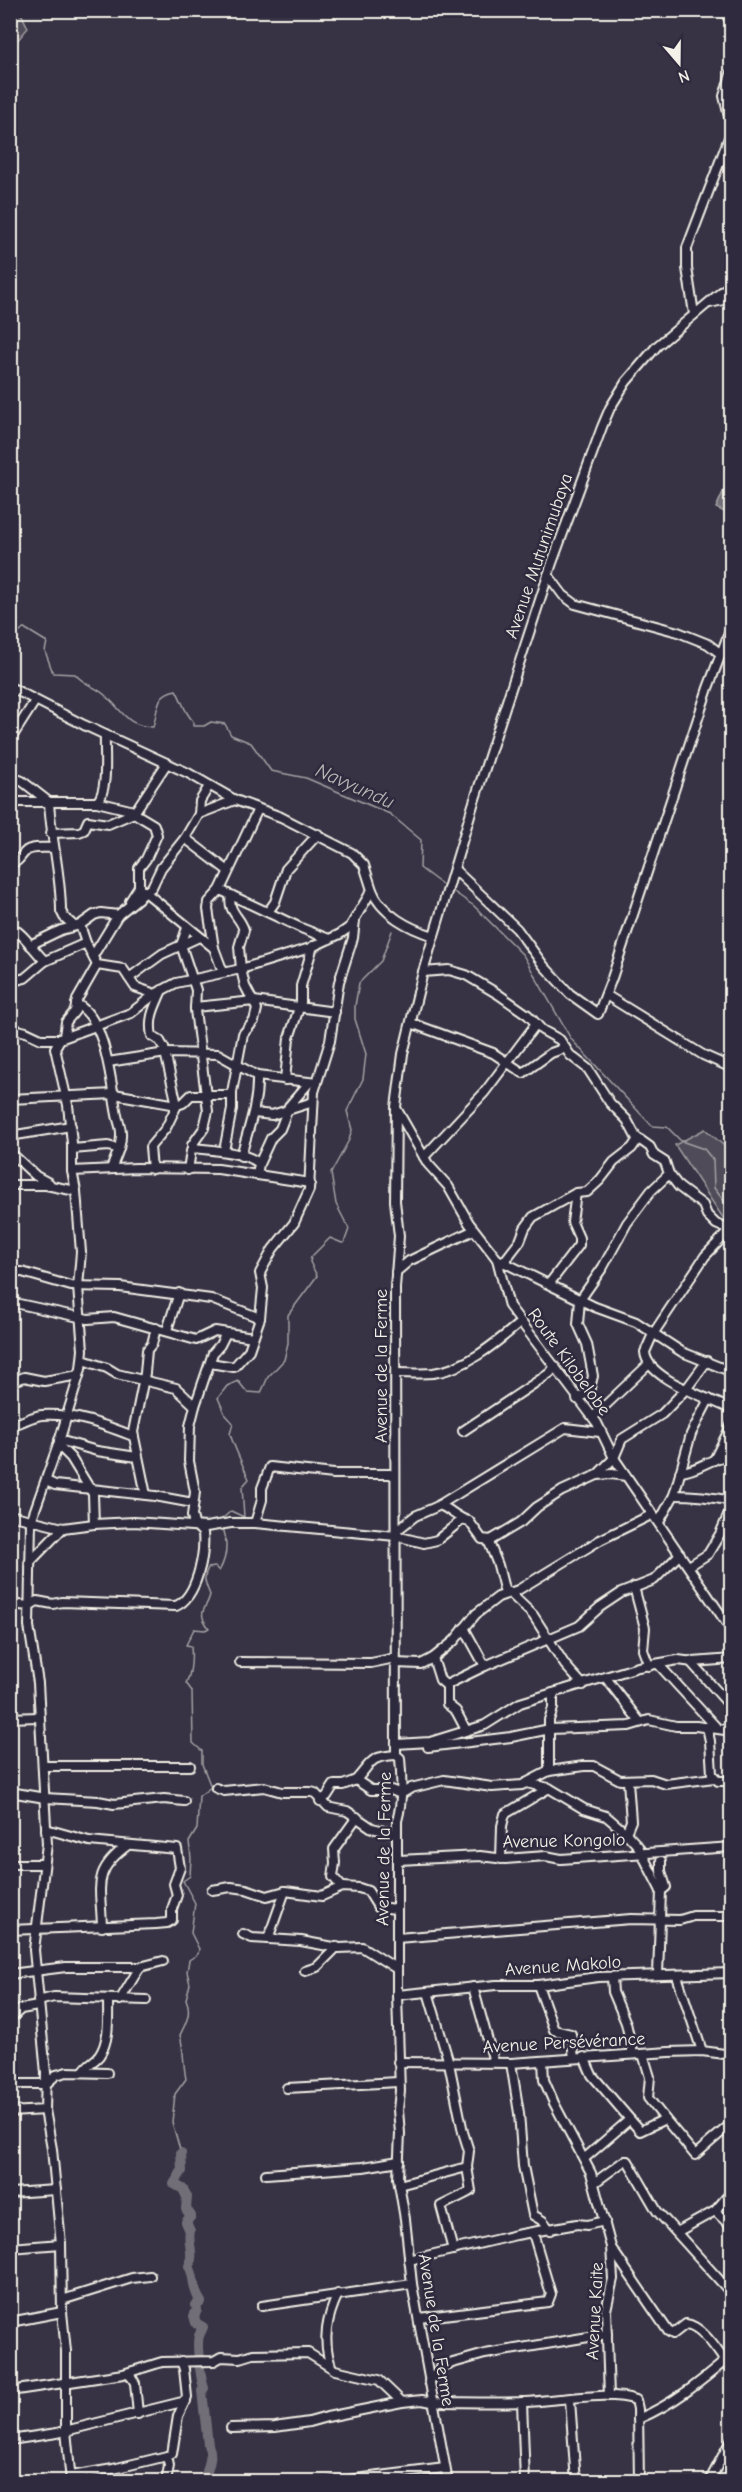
<svg xmlns="http://www.w3.org/2000/svg" width="742" height="2492" viewBox="0 0 742 2492" font-family="'Comic Neue',sans-serif">
<rect width="100%" height="100%" fill="#373244"/>
<filter id="ink" filterUnits="userSpaceOnUse"><feTurbulence type="fractalNoise" baseFrequency=".0167" numOctaves="2"/><feDisplacementMap in="SourceGraphic" scale="12" xChannelSelector="R" yChannelSelector="G"/><feConvolveMatrix kernelMatrix="1 2 1 2 8 2 1 2 1" color-interpolation-filters="sRGB"/></filter>
<g filter="url(#ink)">
<!-- green -->
<g fill="#504b59" stroke="#a29ea0" stroke-width="1.5">
<polygon points="11,10 20,11 28,28 11,48"/>
<polygon points="705,1129 731,1152 731,1230 675,1145"/>
</g>
<!-- water -->
<polygon fill="#726e77" stroke="#a6a2a4" stroke-width="1.5" points="731,474 732,475 731,515 716,508"/>
<g fill="none" stroke-linecap="round" stroke-linejoin="round">
<!-- stream -->
<g stroke="#a6a2a4" stroke-width="1.5">
<path d="M10,651L15,637L24,628L47,642L45,651L53,673L75,674C84,685 97,687 106,696C124,712 126,726 153,727C159,707 155,694 176,690C182,700 184,712 193,721V726H204L211,722L225,724L231,735L251,743L271,771L306,778L390,814L421,840L420,868L444,886"/>
<polyline points="451,890 474,906 523,955 571,1039 652,1126 667,1127 681,1141 704,1149 713,1160 714,1188 727,1205 732,1205"/>
<path d="M222,1522L223,1518L231,1511L244,1517L242,1487L249,1479C242,1464 235,1449 230,1434L233,1423L225,1414L218,1398L227,1386L238,1381L247,1392L261,1393L268,1377L284,1360L288,1343V1315L317,1276L310,1262L311,1257L330,1238L342,1243H344L349,1229L336,1204L331,1173L349,1140L352,1130L347,1111L363,1079L366,1054L355,1019V1006L359,983L381,961L392,931"/>
<path d="M181,2153L172,2122L175,2094L186,2079C183,2064 184,2050 180,2035C186,2023 192,2013 186,1999L190,1984L187,1972L189,1960L198,1954L199,1949L191,1933L195,1903L183,1881L190,1876L191,1858L189,1842L197,1829L199,1796L211,1787L202,1764V1751L193,1743L192,1691L186,1683C192,1672 192,1658 191,1646L186,1645L194,1629L205,1630L209,1628C196,1611 206,1611 210,1595C206,1584 202,1579 208,1568L215,1567L219,1571C227,1558 228,1543 223,1527"/>
</g>
<!-- river -->
<path stroke="#726e77" stroke-width="10" d="M181,2153L182,2171L174,2184L183,2189L187,2197L186,2209L191,2216L186,2222L190,2231C187,2242 195,2255 189,2266C196,2279 191,2288 201,2302L196,2305L197,2310L194,2316L196,2323L203,2327C202,2330 200,2333 199,2336C196,2344 201,2380 204,2388L202,2391L208,2445C214,2457 207,2469 204,2482"/>
<defs>
<g id="minor">
<polyline points="710,303 732,298"/>
<polyline points="694,314 687,268 687,248 730,135 731,125 724,96 732,71"/>
<polyline points="548,575 563,595 575,604 678,632 708,644 721,654"/>
<polyline points="10,687 84,725 188,773 235,800 281,817 352,853 364,865 372,890 350,927 340,934 310,948 241,969 176,983 155,994 131,1013 60,1039 41,1039 26,1032 10,1028"/>
<polyline points="10,740 35,701"/>
<path d="M10,776L22,781L49,802C51,839 61,874 61,911L64,917L74,926"/>
<path d="M10,802H97C109,790 104,752 105,735"/>
<polyline points="97,802 134,811"/>
<polyline points="199,814 200,801 209,786"/>
<polyline points="51,833 79,832 84,830 88,821 108,824 134,813"/>
<polyline points="185,838 227,870"/>
<path d="M10,864C20,861 19,858 25,852C30,846 47,848 54,848"/>
<polyline points="455,870 517,929 544,966 570,994 598,1014 612,978 708,688 732,625"/>
<polyline points="220,890 301,928 329,939"/>
<path d="M372,890C381,914 410,929 434,936"/>
<polyline points="144,891 214,948 223,972"/>
<polyline points="130,901 139,887 139,868 146,859 157,835 154,825 134,813 167,763"/>
<polyline points="268,912 275,902 286,869 318,834"/>
<polyline points="80,925 86,943"/>
<path d="M10,927C22,931 35,952 45,961L86,943L97,965L123,969L135,987L155,994"/>
<polyline points="187,928 181,945 196,990 195,1010 208,1111 204,1128 192,1145 192,1149"/>
<polyline points="30,945 61,930 80,925 94,915 101,913 118,915"/>
<polyline points="214,948 208,909 209,902 220,890 258,809"/>
<polyline points="93,956 118,915 152,887 161,868 185,838 199,814 235,800"/>
<polyline points="423,972 449,970 466,975 498,994 528,1015 542,1030 560,1040 570,1055 588,1069 610,1103 627,1120 636,1137 650,1147 654,1155 665,1162 669,1174 679,1187 703,1205 707,1215 716,1224 732,1231"/>
<polyline points="129,978 162,954 199,937"/>
<polyline points="10,982 25,978 45,961"/>
<polyline points="606,995 703,1055 732,1068"/>
<path d="M76,1004C107,1018 111,1086 117,1115C118,1121 121,1127 121,1133C122,1146 115,1158 111,1169"/>
<polyline points="195,1007 254,1001 335,1012"/>
<polyline points="411,1023 493,1053 523,1073 551,1053 565,1048"/>
<polyline points="64,1036 66,1022 75,1011 77,1000 97,965"/>
<polyline points="60,1039 55,1048 68,1105 72,1143 72,1171 76,1191 81,1252 78,1287 83,1350 81,1369 58,1445 31,1521 29,1626 38,1683 47,1844 34,1950 46,2073 45,2110 52,2149 61,2244 62,2312 66,2351 66,2430 71,2482"/>
<polyline points="108,1062 166,1053 218,1054 257,1076 317,1083"/>
<polyline points="285,1080 289,1038 301,1002 301,986 313,946"/>
<path d="M10,1099L114,1094L177,1105L183,1103L191,1095H229L232,1092L243,1034L254,1021L257,1009L245,986L241,969L239,947L244,930C240,916 227,912 231,895"/>
<polyline points="396,1108 428,1164 448,1186 469,1223 497,1259 509,1306 597,1423 614,1458 732,1631"/>
<polyline points="254,1113 272,1115 313,1102"/>
<polyline points="10,1136 71,1126"/>
<polyline points="72,1149 108,1146 119,1149"/>
<polyline points="224,1151 232,1109 232,1092"/>
<polyline points="10,1152 36,1176 49,1183"/>
<path d="M241,1156C248,1129 258,1105 257,1076"/>
<polyline points="424,1157 484,1093 536,1024"/>
<polyline points="259,1164 271,1138 280,1129 289,1106 309,1083"/>
<path d="M152,1169L150,1147L166,1128L177,1105L164,1048L160,1041L152,1036C148,1017 155,1007 162,990"/>
<path d="M188,1170L191,1151L194,1148C210,1150 249,1152 259,1164L257,1175"/>
<polyline points="72,1171 136,1168 218,1169 310,1183"/>
<polyline points="10,1185 46,1185 76,1191"/>
<path d="M730,1230L705,1256L653,1334L645,1352C647,1380 709,1397 732,1410"/>
<polyline points="497,1259 595,1307 636,1322 682,1352 732,1372"/>
<polyline points="503,1263 520,1241 525,1228 533,1217 576,1193 587,1192 600,1180 614,1162 632,1148 638,1139"/>
<polyline points="10,1272 22,1272 71,1286 120,1287 211,1299 260,1318"/>
<polyline points="396,1272 409,1261 474,1230"/>
<polyline points="549,1284 579,1245 579,1238 572,1222 576,1193"/>
<polyline points="10,1302 88,1319 114,1317 196,1340 215,1331 253,1337"/>
<polyline points="167,1330 179,1293"/>
<polyline points="210,1363 234,1367 249,1350 260,1318 263,1288 260,1273 273,1249 294,1223 309,1190 314,1092 330,1041 339,982 353,938 355,920"/>
<path d="M396,1373C408,1373 421,1374 433,1373C466,1369 497,1342 521,1322"/>
<polyline points="10,1383 24,1377 44,1381 79,1375"/>
<polyline points="577,1399 589,1392 593,1376 587,1344 578,1324 580,1300 603,1267 627,1223 651,1191 669,1174"/>
<polyline points="195,1406 213,1353 220,1345 226,1333"/>
<polyline points="593,1417 649,1364"/>
<path d="M10,1425C21,1424 30,1416 42,1415C74,1413 104,1425 133,1436"/>
<polyline points="463,1431 550,1373 555,1366"/>
<polyline points="59,1440 97,1451 137,1457"/>
<polyline points="58,1445 71,1458 93,1494 94,1524"/>
<polyline points="714,1460 732,1424"/>
<path d="M680,1472C700,1471 713,1455 732,1456"/>
<polyline points="597,1475 612,1474 626,1476"/>
<polyline points="46,1481 55,1485 155,1496 193,1503"/>
<polyline points="146,1495 133,1432 145,1373 147,1350 152,1344 156,1328"/>
<path d="M674,1495C694,1495 712,1497 732,1501"/>
<path d="M439,1505C451,1509 456,1518 469,1521L482,1539L491,1540L521,1522L537,1507L562,1491L597,1475L614,1458L622,1439L662,1414L687,1388L707,1361"/>
<polyline points="10,1515 63,1528 94,1524 134,1522 206,1527 231,1523 255,1523 396,1536 424,1543 437,1540 462,1520"/>
<polyline points="659,1522 674,1495 691,1434 709,1399"/>
<polyline points="255,1523 262,1500 262,1488 270,1467 334,1474 390,1474 395,1476"/>
<polyline points="396,1531 415,1516 436,1507 565,1428 600,1432"/>
<polyline points="488,1540 498,1565 505,1593"/>
<polyline points="29,1563 63,1528"/>
<polyline points="689,1566 708,1554 720,1534 732,1506"/>
<polyline points="634,1587 645,1628 643,1650 649,1666"/>
<polyline points="509,1592 533,1615 565,1665 583,1685"/>
<path d="M10,1604L29,1606L37,1601L53,1604L62,1602L176,1606C197,1597 205,1554 203,1533L194,1524L192,1516L195,1492L189,1461L190,1426L195,1406L176,1388L117,1374L107,1368L83,1360"/>
<polyline points="464,1628 485,1666 579,1626 600,1607 621,1593 654,1580 680,1554"/>
<polyline points="433,1658 440,1680 447,1686 447,1704 456,1711 466,1730"/>
<polyline points="690,1661 732,1708"/>
<polyline points="240,1662 371,1663 395,1658"/>
<polyline points="395,1663 421,1664 433,1658 454,1641 476,1614 498,1597 518,1590 600,1540 653,1514"/>
<polyline points="659,1665 717,1728"/>
<polyline points="606,1678 640,1722"/>
<polyline points="446,1685 485,1666"/>
<polyline points="10,1718 38,1717"/>
<polyline points="707,1727 710,1741 712,1774 718,1781 732,1781"/>
<polyline points="396,1744 430,1742 485,1725 520,1703 638,1667 678,1660 693,1662 732,1659"/>
<polyline points="428,1747 511,1737 550,1729 629,1726 649,1720 676,1726 696,1726 732,1731"/>
<polyline points="44,1766 190,1766"/>
<polyline points="549,1771 549,1720 553,1708 553,1693"/>
<path d="M356,1780C373,1761 369,1757 396,1755"/>
<polyline points="526,1783 549,1788 584,1809 606,1816 626,1833 638,1846 661,1891 658,1975"/>
<polyline points="216,1788 224,1791 264,1787 282,1792 311,1792 315,1793 328,1807 347,1811 372,1828 397,1834"/>
<polyline points="10,1792 45,1798 98,1801 114,1804 164,1799 184,1801"/>
<polyline points="320,1801 327,1796 334,1785 343,1785 356,1780 371,1790 391,1790 401,1794 411,1788 444,1780 492,1787 522,1785 549,1771 584,1766 594,1766 620,1780 651,1779 666,1784 714,1778"/>
<polyline points="626,1833 631,1821 628,1781"/>
<polyline points="501,1859 502,1826 505,1814 549,1788"/>
<polyline points="398,1860 480,1856 505,1859 546,1856 561,1859 732,1847"/>
<polyline points="10,1864 44,1864"/>
<polyline points="342,1887 333,1877 335,1863 334,1849 357,1817"/>
<polyline points="212,1890 231,1887 246,1889 267,1896 285,1891 322,1896 342,1887 359,1888 368,1891 378,1907 396,1909"/>
<polyline points="661,1891 666,1887 661,1871 661,1861"/>
<path d="M102,1927C101,1886 91,1872 128,1845"/>
<polyline points="10,1930 156,1924 167,1923 172,1920 172,1909 177,1895 174,1884 180,1868 177,1849 89,1841 46,1829"/>
<polyline points="243,1934 252,1938 301,1941 339,1948 362,1947 397,1969"/>
<polyline points="397,1938 631,1919 680,1920 693,1916 732,1916"/>
<polyline points="268,1939 285,1891"/>
<polyline points="305,1971 317,1967 337,1947"/>
<polyline points="10,1974 66,1967 140,1967 163,1961"/>
<polyline points="677,1976 702,2051"/>
<polyline points="612,1977 613,1992 626,2023 633,2054"/>
<polyline points="538,1985 554,2030 571,2034 574,2058"/>
<polyline points="473,1987 494,2062"/>
<polyline points="397,1995 496,1985 538,1985 598,1977 732,1973"/>
<polyline points="120,2000 140,1967"/>
<polyline points="38,2001 54,1997 146,2000"/>
<polyline points="10,2019 21,2009 38,2006"/>
<polyline points="643,2054 650,2077 648,2098 665,2119"/>
<polyline points="584,2057 592,2075 640,2131 665,2119 695,2155 732,2123"/>
<polyline points="543,2061 544,2080 554,2103 591,2173 611,2247 613,2279 606,2310 609,2396"/>
<polyline points="398,2062 511,2063 669,2052 702,2051 732,2055"/>
<polyline points="511,2063 519,2113 523,2166 533,2215 543,2221 550,2230"/>
<path d="M83,2072C87,2064 94,2062 99,2056C110,2041 108,2017 108,2000"/>
<polyline points="10,2084 46,2084 56,2075 67,2072 107,2073"/>
<polyline points="287,2088 398,2082"/>
<polyline points="10,2112 45,2110"/>
<polyline points="585,2158 629,2120"/>
<polyline points="266,2174 363,2167 399,2161"/>
<polyline points="594,2183 624,2161 628,2161 657,2211 732,2294"/>
<polyline points="399,2185 467,2167 469,2151 463,2132 449,2063 428,1992"/>
<polyline points="10,2193 56,2190"/>
<polyline points="715,2211 732,2227"/>
<polyline points="677,2232 715,2211 732,2191"/>
<polyline points="10,2248 61,2244"/>
<path d="M612,2249L668,2331L673,2334L686,2324C702,2326 716,2349 725,2361"/>
<polyline points="453,2250 441,2206 471,2191 467,2167"/>
<polyline points="409,2260 516,2235 577,2224 587,2225 605,2221"/>
<polyline points="62,2300 132,2278 150,2276"/>
<polyline points="262,2306 412,2284"/>
<polyline points="419,2318 548,2302 551,2294 533,2233"/>
<polyline points="10,2322 62,2312"/>
<path d="M331,2366C322,2340 327,2317 338,2294"/>
<polyline points="129,2373 135,2383 138,2414"/>
<polyline points="429,2382 442,2366 485,2354 607,2334"/>
<path d="M10,2391L123,2374L162,2362L214,2361L221,2357L240,2358L253,2354L308,2353L335,2370L379,2380L402,2402L422,2400L432,2402C463,2402 494,2403 525,2402C556,2401 608,2390 636,2400L638,2409L639,2482"/>
<polyline points="570,2400 576,2482"/>
<polyline points="522,2402 525,2482"/>
<path d="M638,2419C674,2404 703,2380 732,2355"/>
<polyline points="231,2428 275,2427 309,2422 327,2417 402,2402"/>
<polyline points="10,2440 57,2433 186,2401"/>
<polyline points="71,2476 113,2469 167,2456"/>
<polyline points="166,2482 169,2466 167,2456 172,2454 178,2416 187,2397 184,2369 181,2361"/>
<polyline points="331,2482 445,2468"/>
<path d="M448,2482L412,2284L405,2219L398,2178L400,2133L398,2110L400,2091L397,1995V1821C403,1801 402,1779 400,1758L396,1755L395,1288L399,1236L395,1201L396,1107L403,1054L423,972L473,805L552,563L602,427L610,408L626,382L657,346L732,283"/>
<polyline points="709,2482 732,2438"/>
</g>
<polyline id="major" points="724,10 732,21"/>
</defs>
<!-- minor casing -->
<use href="#minor" stroke="#f4f1e8" stroke-width="12"/>
<!-- major casing -->
<use href="#major" stroke="#f4f1e8" stroke-width="14"/>
<!-- minor -->
<use href="#minor" stroke="#2f2a3d" stroke-width="8"/>
<!-- major -->
<use href="#major" stroke="#2f2a3d" stroke-width="9"/>
</g>
</g>
<g text-anchor="middle" dominant-baseline="central" stroke-width="5" stroke-linejoin="round" paint-order="stroke">
<!-- street labels -->
<g font-size="18" fill="#f4f1e8" stroke="#2f2a3d">
<text transform="translate(539 556) rotate(-71)">Avenue Mutunimubaya</text>
<text transform="translate(569 1362) rotate(54)">Route Kilobelobe</text>
<text transform="translate(381 1366) rotate(-90)">Avenue de la Ferme</text>
<text transform="translate(564 1841) rotate(-1)">Avenue Kongolo</text>
<text transform="translate(384 1849) rotate(-89)">Avenue de la Ferme</text>
<text transform="translate(563 1966) rotate(-4)">Avenue Makolo</text>
<text transform="translate(564 2043) rotate(-3)">Avenue Persévérance</text>
<text transform="translate(595 2311) rotate(-87)">Avenue Kaite</text>
<text transform="translate(436 2330) rotate(81)">Avenue de la Ferme</text>
</g>
<!-- water labels -->
<g font-size="20" font-style="italic" fill="#bab6b5" stroke="#2f2a3d">
<text transform="translate(355 786) rotate(24)">Navyundu</text>
</g>
</g>
<!-- margin -->
<rect width="742" height="2492" fill="none" stroke="#2f2a3d" stroke-width="36"/>
<rect x="18" y="18" width="706" height="2456" fill="none" stroke="#f4f1e8" stroke-width="2" filter="url(#ink)"/>
<!-- north arrow -->
<g transform="translate(679 63) rotate(160)" stroke="#2f2a3d" stroke-width="4.5" paint-order="stroke">
<path d="M0-4.5L10 22L0 15L-10 22Z" fill="#f4f1e8"/>
<text y="-9" font-size="16" font-weight="bold" text-anchor="middle" fill="#f4f1e8">N</text>
</g>
</svg>
